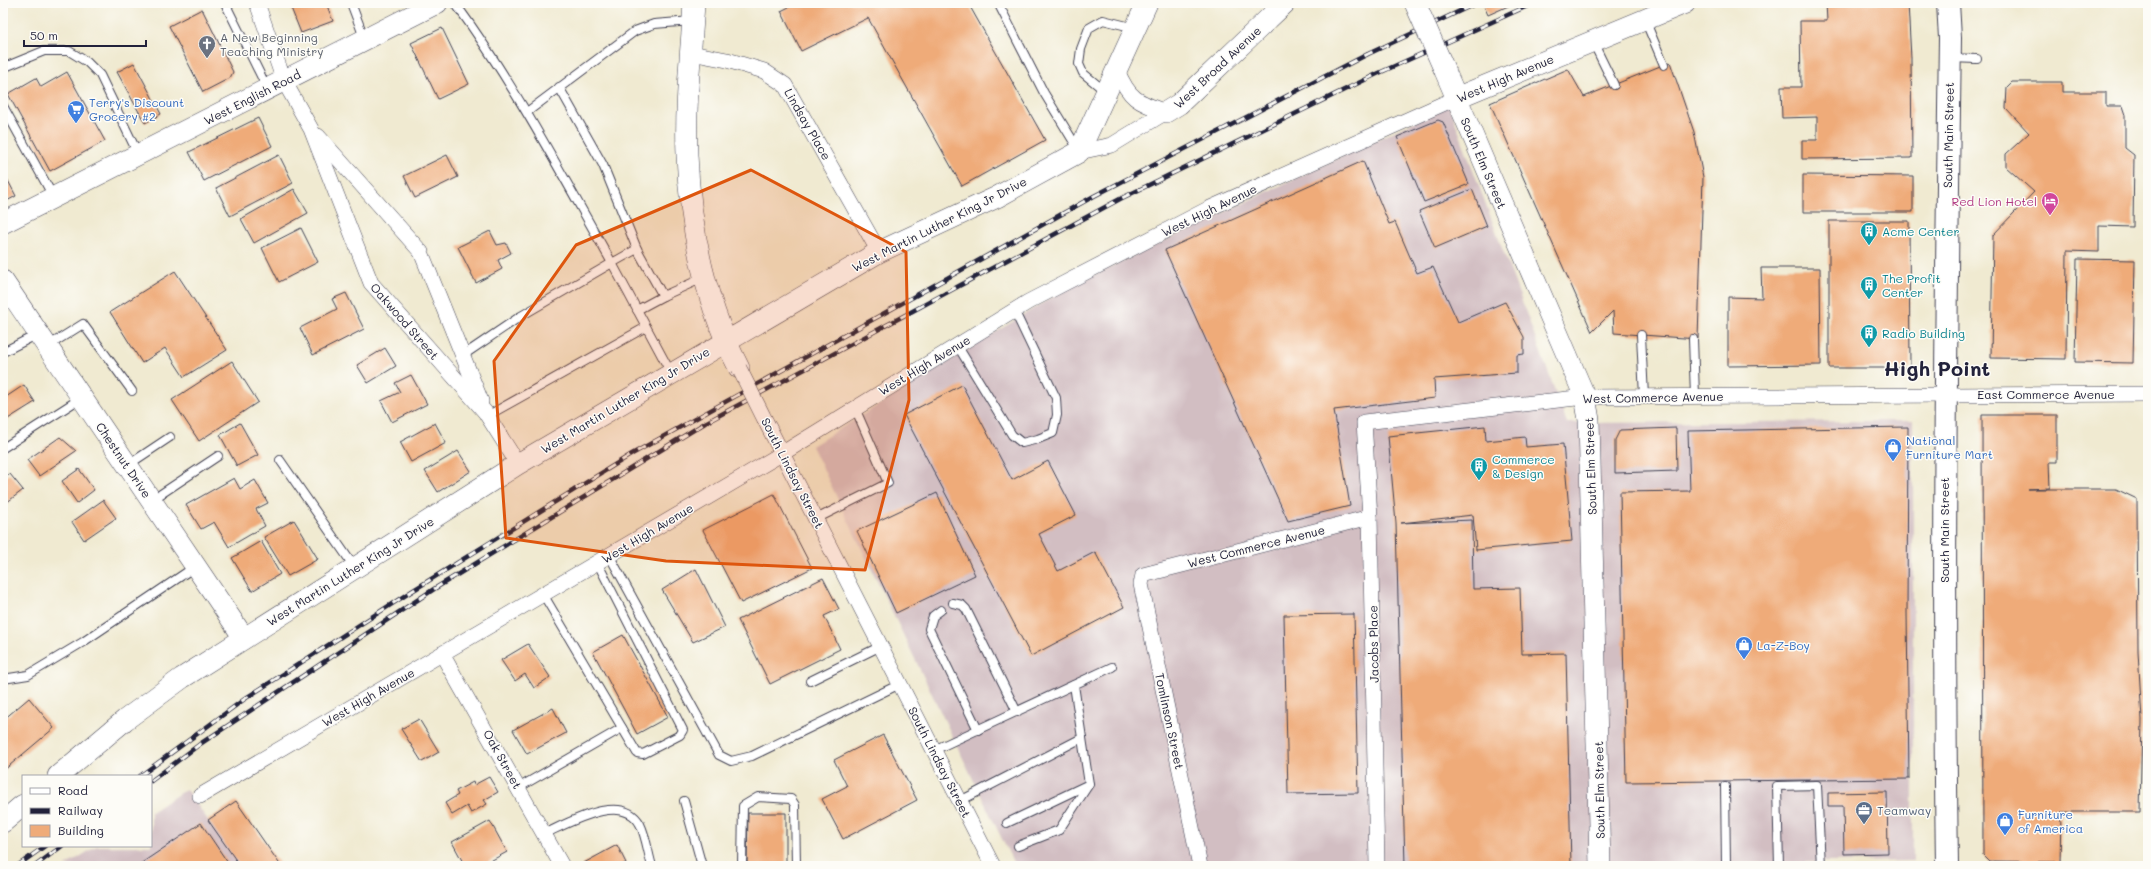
<svg xmlns="http://www.w3.org/2000/svg" width="2151" height="869" viewBox="0 0 2151 869" font-family="Mali,sans-serif">
<rect width="100%" height="100%" fill="#fdfcf7"/>
<filter id="ink" filterUnits="userSpaceOnUse"><feTurbulence type="fractalNoise" baseFrequency=".025" numOctaves="2"/><feDisplacementMap in="SourceGraphic" scale="8" xChannelSelector="R" yChannelSelector="G"/><feConvolveMatrix kernelMatrix="1 2 1 2 8 2 1 2 1" color-interpolation-filters="sRGB"/></filter>
<filter id="wash" filterUnits="userSpaceOnUse"><feTurbulence type="fractalNoise" baseFrequency=".012" numOctaves="4" result="noise"/><feDisplacementMap in="SourceGraphic" scale="16" xChannelSelector="R" yChannelSelector="G"/><feGaussianBlur stdDeviation="0.9" result="paint"/><feColorMatrix in="noise" values="0 0 0 0 0 0 0 0 0 0 0 0 0 0 0 0 0 1.4 0 .05"/><feComposite in="paint" operator="in"/></filter>
<g filter="url(#wash)">
<rect width="100%" height="100%" fill="#f0ead1"/>
<!-- industrial -->
<g fill="#d2bec2">
<polygon points="1449,105 1567,423 1913,421 1913,861 1519,866 1015,866 812,446 1070,286"/>
<polygon points="186,789 240,866 65,866 97,846 151,846 151,812"/>
</g>
<g id="blocks">
<!-- building -->
<g fill="#efab79">
<polygon points="289,3 326,3 333,21 301,33"/>
<polygon points="797,3 968,3 1045,140 962,186 868,18 801,51 781,11"/>
<polygon points="1492,3 1515,3 1488,15 1484,6"/>
<polygon points="1826,3 1908,3 1911,58 1912,158 1802,159 1802,140 1817,140 1817,117 1782,118 1781,87 1801,87 1800,21 1827,21"/>
<polygon points="202,9 233,72 230,78 203,92 169,26"/>
<polygon points="442,28 469,84 438,99 411,43"/>
<polygon points="1670,62 1694,132 1703,177 1698,339 1614,333 1613,311 1592,332 1490,103 1568,69 1584,97"/>
<polygon points="134,63 161,114 145,123 117,72"/>
<polygon points="67,72 105,141 50,171 8,94 36,78 41,87"/>
<polygon points="2012,82 2062,82 2062,92 2106,92 2106,106 2122,106 2125,115 2125,148 2134,155 2133,227 2099,226 2099,252 2067,251 2066,359 1991,358 1993,235 2034,192 2006,167 2006,154 2029,133 2006,108 2007,87"/>
<polygon points="258,118 272,146 204,181 189,152"/>
<polygon points="1438,120 1443,122 1469,184 1424,202 1397,137"/>
<polygon points="279,155 293,183 230,216 216,188"/>
<polygon points="447,155 458,177 415,198 404,176"/>
<polygon points="1363,161 1389,224 1395,222 1417,273 1433,267 1458,322 1505,302 1524,337 1524,354 1517,355 1517,373 1434,379 1435,398 1334,410 1350,506 1288,521 1165,250"/>
<polygon points="3,171 16,196 3,203"/>
<polygon points="1803,175 1913,176 1913,212 1803,212"/>
<polygon points="294,189 308,213 254,243 241,219"/>
<polygon points="1472,189 1487,226 1435,248 1419,211"/>
<polygon points="1829,221 1909,221 1910,368 1829,368"/>
<polygon points="301,228 318,262 279,282 262,248"/>
<polygon points="490,231 497,245 506,243 511,253 498,260 502,269 476,283 458,247"/>
<polygon points="2077,259 2135,260 2133,363 2075,362"/>
<polygon points="1761,268 1820,268 1821,365 1728,366 1728,297 1762,298"/>
<polygon points="175,271 227,350 184,377 165,348 142,363 110,312"/>
<polygon points="346,293 364,329 313,355 300,328 337,309 332,299"/>
<polygon points="385,348 396,366 368,383 357,365"/>
<polygon points="232,361 258,402 199,441 172,400"/>
<polygon points="411,375 427,404 392,422 381,401 400,392 395,383"/>
<polygon points="24,385 35,402 3,422 3,399"/>
<polygon points="962,385 1012,480 1048,461 1076,515 1039,534 1058,571 1095,552 1124,607 1031,656 904,415"/>
<polygon points="1982,415 2057,415 2057,462 2049,462 2050,488 2028,489 2116,489 2137,499 2138,651 2142,720 2140,812 2061,812 2060,862 1989,861 1983,855"/>
<polygon points="240,423 258,455 237,466 220,435"/>
<polygon points="435,423 446,443 411,462 400,442"/>
<polygon points="1485,426 1486,441 1525,437 1526,447 1563,444 1572,541 1476,550 1473,515 1401,523 1472,520 1473,589 1520,588 1522,654 1566,653 1571,866 1405,866 1396,523 1388,436"/>
<polygon points="1908,427 1907,612 1909,779 1626,782 1620,492 1690,491 1688,431"/>
<polygon points="1676,428 1677,471 1615,473 1615,440 1620,430"/>
<polygon points="60,437 76,451 39,476 27,460"/>
<polygon points="458,451 471,471 438,492 425,471"/>
<polygon points="79,469 94,490 77,503 62,481"/>
<polygon points="10,474 23,490 6,503 3,500 3,477"/>
<polygon points="234,478 240,489 255,480 268,503 256,509 265,526 229,547 214,522 201,529 186,505"/>
<polygon points="937,493 975,575 896,613 857,531"/>
<polygon points="774,494 812,568 741,603 703,530"/>
<polygon points="103,500 116,518 84,540 72,522"/>
<polygon points="294,520 318,559 288,576 264,537"/>
<polygon points="261,541 280,574 252,591 232,558"/>
<polygon points="696,569 725,627 693,642 662,590"/>
<polygon points="823,578 839,609 824,616 840,649 770,684 738,620"/>
<polygon points="1354,614 1358,793 1288,794 1284,615"/>
<polygon points="623,635 668,717 637,734 593,652"/>
<polygon points="528,644 550,677 534,688 525,674 515,681 501,660"/>
<polygon points="29,698 54,728 3,771 3,720"/>
<polygon points="553,708 566,733 527,754 513,730"/>
<polygon points="419,719 439,752 422,762 401,729"/>
<polygon points="883,735 917,800 843,839 822,799 847,786 834,760"/>
<polygon points="489,777 498,792 484,800 487,804 471,813 467,806 452,815 445,803 458,795 456,791 473,782 474,785"/>
<polygon points="1887,792 1888,853 1844,854 1843,806 1828,806 1828,793"/>
<polygon points="236,801 281,866 240,866 208,820"/>
<polygon points="748,813 786,813 786,866 747,866"/>
<polygon points="490,821 507,852 481,866 465,866 452,842"/>
<polygon points="201,823 230,866 137,866"/>
<polygon points="617,845 626,863 619,866 583,866 582,864"/>
</g>
</g>
</g>
<g filter="url(#ink)">
<use href="#blocks" fill-opacity="0" stroke="#414052" stroke-width="1"/>
<g fill="none" stroke-linecap="round" stroke-linejoin="round">
<defs>
<g id="lane">
<polyline points="225,3 267,88"/>
<polyline points="351,3 365,40"/>
<path d="M455,3C515,85 562,175 612,263L637,249L603,165L559,87"/>
<polyline points="998,3 1044,93 1078,149"/>
<polyline points="1645,20 1664,65"/>
<polyline points="1593,42 1614,85"/>
<polyline points="1950,58 1977,59"/>
<polyline points="3,70 5,67 44,51 69,51 87,62 100,75 138,154"/>
<polyline points="1106,92 1083,73 1079,64 1081,49 1089,28 1103,20 1135,28"/>
<polyline points="3,106 54,198"/>
<polyline points="527,112 635,31 654,24 692,21"/>
<polyline points="637,249 663,296 703,278"/>
<polyline points="637,310 663,296"/>
<polyline points="1641,335 1644,397"/>
<polyline points="1693,339 1695,396"/>
<polyline points="957,345 1012,435 1022,443 1038,439 1053,433 1057,415 1056,398 1014,310"/>
<polyline points="48,346 83,324 132,391"/>
<polyline points="3,352 38,334"/>
<polyline points="462,356 521,316 612,263 671,373"/>
<polyline points="487,416 646,327"/>
<polyline points="3,448 81,398"/>
<polyline points="280,460 355,568"/>
<polyline points="128,465 170,437"/>
<polyline points="152,500 218,456"/>
<polyline points="816,519 888,483 855,408"/>
<polyline points="609,555 719,755 731,761 752,756 900,684"/>
<polyline points="543,594 637,753 643,754 680,735 683,730 597,562"/>
<polyline points="953,603 962,605 966,609 1017,712"/>
<polyline points="941,610 933,616 929,629 978,730"/>
<polyline points="3,679 28,675 83,642 196,566"/>
<polyline points="810,681 881,646"/>
<polyline points="1082,738 1089,784"/>
<polyline points="934,750 1112,667"/>
<polyline points="1725,786 1726,866"/>
<polyline points="518,788 622,728"/>
<polyline points="684,801 702,866"/>
<polyline points="960,801 1082,738 1074,685"/>
<polyline points="1007,823 1089,784 1059,830 1018,846"/>
<path d="M544,834C567,824 622,791 640,824C646,836 648,853 652,866"/>
<polyline points="742,866 743,806 758,797 791,799 795,805 796,866"/>
<polyline points="1779,866 1777,786 1817,785 1821,866"/>
</g>
<g id="street">
<polyline points="257,3 284,81 311,129 371,283 485,412 518,464"/>
<polyline points="691,53 727,60 764,71 785,85 879,252"/>
<path d="M1117,70C1129,99 1137,102 1166,112"/>
<polyline points="318,136 421,252 481,401"/>
<polyline points="1079,152 1112,145 1166,112"/>
<polyline points="765,420 993,866"/>
<polyline points="442,654 562,866"/>
<polyline points="200,796 783,453 1028,302 1208,209 1456,98"/>
<polyline points="1200,866 1141,584 1143,575 1370,517"/>
<polyline points="1377,866 1370,517 1364,422 1585,397 2148,394"/>
</g>
<g id="secondary">
<path d="M694,3C691,53 685,104 687,155C690,228 705,303 739,368"/>
<polyline points="1445,71 1585,397 1589,420 1600,866"/>
<polyline points="1456,98 1685,3"/>
<polyline points="1166,112 1179,104 1285,3"/>
<polyline points="3,223 437,3"/>
<polyline points="3,281 244,638"/>
<polyline points="58,776 125,720 182,678 518,464 879,252 997,197 1079,152 1147,3"/>
<polyline points="3,822 23,805"/>
</g>
<path id="primary" d="M1947,866C1943,590 1946,314 1950,38L1948,3"/>
</defs>
<!-- lane casing -->
<use href="#lane" stroke="#414052" stroke-width="10"/>
<!-- street casing -->
<use href="#street" stroke="#414052" stroke-width="16"/>
<!-- secondary casing -->
<use href="#secondary" stroke="#414052" stroke-width="22"/>
<!-- primary casing -->
<use href="#primary" stroke="#414052" stroke-width="24"/>
<!-- lane -->
<use href="#lane" stroke="#fff" stroke-width="8"/>
<!-- street -->
<use href="#street" stroke="#fff" stroke-width="15"/>
<!-- secondary -->
<use href="#secondary" stroke="#fff" stroke-width="21"/>
<!-- primary -->
<use href="#primary" stroke="#fff" stroke-width="22"/>
<defs>
<g id="rail">
<polyline points="140,776 246,698 412,591 632,454 1094,196 1368,54 1477,3"/>
<polyline points="151,781 200,744 434,589 705,423 1120,199 1379,73 1534,3"/>
<polyline points="17,866 45,846"/>
<polyline points="35,866 62,846"/>
</g>
</defs>
<!-- rail casing -->
<use href="#rail" stroke="#22223b" stroke-width="4.5"/>
<!-- rail -->
<use href="#rail" stroke="#fdfcf7" stroke-width="3" stroke-dasharray="9" stroke-linecap="butt"/>
<defs>
<polyline id="street-bridge" points="739,368 765,420"/>
<polyline id="secondary-bridge" points="1415,3 1445,71"/>
</defs>
<!-- street-bridge casing -->
<use href="#street-bridge" stroke="#414052" stroke-width="16" stroke-linecap="butt"/>
<!-- secondary-bridge casing -->
<use href="#secondary-bridge" stroke="#414052" stroke-width="22" stroke-linecap="butt"/>
<!-- street-bridge -->
<use href="#street-bridge" stroke="#fff" stroke-width="15"/>
<!-- secondary-bridge -->
<use href="#secondary-bridge" stroke="#fff" stroke-width="21"/>
</g>
</g>
<!-- marked area -->
<path fill="#de560e" fill-opacity="0.2" stroke="#de560e" stroke-width="3" stroke-linejoin="round" d="M751,170L906,252L909,400L865,570L666,561L506,538L494,361L576,245Z"/>
<!-- icons -->
<defs>
<symbol id="church-pin" viewBox="-11 -11 22 30"><path d="M0 17L-7.5 6A9.5 9.5 0 1 1 7.5 6Z" fill="#6b7280" stroke="#fdfcf7"/><path d="M-1.2-6h2.4v3.5h3.3v2.4h-3.3V6h-2.4V-.1h-3.3v-2.4h3.3Z" fill="#fff"/></symbol>
<symbol id="supermarket-pin" viewBox="-11 -11 22 30"><path d="M0 17L-7.5 6A9.5 9.5 0 1 1 7.5 6Z" fill="#3f7fe0" stroke="#fdfcf7"/><path d="M-6-5.5h2.5l.6 2H6L4.5 2H-2.5L-4.4-4H-6ZM-1.5 3.2a1.3 1.3 0 1 0 .1 0ZM3 3.2a1.3 1.3 0 1 0 .1 0Z" fill="#fff"/></symbol>
<symbol id="hotel-pin" viewBox="-11 -11 22 30"><path d="M0 17L-7.5 6A9.5 9.5 0 1 1 7.5 6Z" fill="#d1479c" stroke="#fdfcf7"/><path d="M-6-4.5h1.5V1H6V5H4.5V3h-9V5H-6ZM-4 0a1.8 1.8 0 1 1 3.6 0ZM.5 0V-2.5h3Q6-2.5 6 0Z" fill="#fff"/></symbol>
<symbol id="building-pin" viewBox="-11 -11 22 30"><path d="M0 17L-7.5 6A9.5 9.5 0 1 1 7.5 6Z" fill="#0f9aa8" stroke="#fdfcf7"/><path d="M-4-6H4V6H1V3H-1V6H-4ZM-2.5-4.3h1.7v1.8h-1.7ZM.8-4.3h1.7v1.8H.8ZM-2.5-1h1.7V.8h-1.7ZM.8-1h1.7V.8H.8Z" fill="#fff"/></symbol>
<symbol id="shop-pin" viewBox="-11 -11 22 30"><path d="M0 17L-7.5 6A9.5 9.5 0 1 1 7.5 6Z" fill="#3f7fe0" stroke="#fdfcf7"/><path d="M-5-2.5h2.3a2.7 3.5 0 0 1 5.4 0H5L5.5 6h-11ZM-1.5-2.5h3a1.5 2.3 0 0 0-3 0Z" fill="#fff"/></symbol>
<symbol id="office-pin" viewBox="-11 -11 22 30"><path d="M0 17L-7.5 6A9.5 9.5 0 1 1 7.5 6Z" fill="#5c6f8a" stroke="#fdfcf7"/><path d="M-6-3h4V-5.5h4V-3h4V5H-6ZM-1-4.5V-3h2v-1.5ZM-6 0V1H6V0Z" fill="#fff"/></symbol>
</defs>
<g fill-rule="evenodd">
<use href="#church-pin" x="197" y="34" width="20" height="27"/>
<use href="#supermarket-pin" x="66" y="99" width="20" height="27"/>
<use href="#hotel-pin" x="2040" y="191" width="20" height="27"/>
<use href="#building-pin" x="1859" y="221" width="20" height="27"/>
<use href="#building-pin" x="1859" y="275" width="20" height="27"/>
<use href="#building-pin" x="1859" y="323" width="20" height="27"/>
<use href="#shop-pin" x="1883" y="437" width="20" height="27"/>
<use href="#building-pin" x="1469" y="456" width="20" height="27"/>
<use href="#shop-pin" x="1734" y="635" width="20" height="27"/>
<use href="#office-pin" x="1854" y="800" width="20" height="27"/>
<use href="#shop-pin" x="1995" y="811" width="20" height="27"/>
</g>
<g text-anchor="middle" dominant-baseline="central" stroke-width="3" stroke-linejoin="round" paint-order="stroke">
<!-- worship labels -->
<g font-size="12" fill="#5b616d" stroke="#fdfcf7" text-anchor="start">
<text x="220" y="37">A New Beginning<tspan x="220" dy="14">Teaching Ministry</tspan></text>
</g>
<!-- street labels -->
<g font-size="12" fill="#22223b" stroke="#fdfcf7">
<text transform="translate(1217 67) rotate(-43)">West Broad Avenue</text>
<text transform="translate(1505 78) rotate(-23)">West High Avenue</text>
<text transform="translate(252 97) rotate(-27)">West English Road</text>
<text transform="translate(808 124) rotate(60)">Lindsay Place</text>
<text transform="translate(1948 135) rotate(-89)">South Main Street</text>
<text transform="translate(1484 163) rotate(67)">South Elm Street</text>
<text transform="translate(1209 210) rotate(-26)">West High Avenue</text>
<text transform="translate(939 224) rotate(-27)">West Martin Luther King Jr Drive</text>
<text transform="translate(405 321) rotate(49)">Oakwood Street</text>
<text transform="translate(924 365) rotate(-31)">West High Avenue</text>
<text x="2046" y="394">East Commerce Avenue</text>
<text transform="translate(1653 397) rotate(-1)">West Commerce Avenue</text>
<text transform="translate(625 400) rotate(-31)">West Martin Luther King Jr Drive</text>
<text transform="translate(124 460) rotate(56)">Chestnut Drive</text>
<text transform="translate(1590 466) rotate(-92)">South Elm Street</text>
<text transform="translate(793 473) rotate(63)">South Lindsay Street</text>
<text transform="translate(1944 530) rotate(-90)">South Main Street</text>
<text transform="translate(647 533) rotate(-31)">West High Avenue</text>
<text transform="translate(1256 546) rotate(-14)">West Commerce Avenue</text>
<text transform="translate(350 571) rotate(-32)">West Martin Luther King Jr Drive</text>
<text transform="translate(1373 644) rotate(-91)">Jacobs Place</text>
<text transform="translate(368 697) rotate(-30)">West High Avenue</text>
<text transform="translate(1170 721) rotate(78)">Tomlinson Street</text>
<text transform="translate(503 759) rotate(61)">Oak Street</text>
<text transform="translate(940 762) rotate(63)">South Lindsay Street</text>
<text transform="translate(1599 790) rotate(-91)">South Elm Street</text>
</g>
<!-- shop labels -->
<g font-size="12" fill="#366cbe" stroke="#fdfcf7" text-anchor="start">
<text x="89" y="102">Terry's Discount<tspan x="89" dy="14">Grocery #2</tspan></text>
<text x="1906" y="440">National<tspan x="1906" dy="14">Furniture Mart</tspan></text>
<text x="1757" y="645">La-Z-Boy</text>
<text x="2018" y="814">Furniture<tspan x="2018" dy="14">of America</tspan></text>
</g>
<!-- hotel labels -->
<g font-size="12" fill="#b23c85" stroke="#fdfcf7" text-anchor="end">
<text x="2037" y="201">Red Lion Hotel</text>
</g>
<!-- culture labels -->
<g font-size="12" fill="#0d838f" stroke="#fdfcf7" text-anchor="start">
<text x="1882" y="231">Acme Center</text>
<text x="1882" y="278">The Profit<tspan x="1882" dy="14">Center</tspan></text>
<text x="1882" y="333">Radio Building</text>
<text x="1492" y="459">Commerce<tspan x="1492" dy="14">&amp; Design</tspan></text>
</g>
<!-- service labels -->
<g font-size="12" fill="#4e5e75" stroke="#fdfcf7" text-anchor="start">
<text x="1877" y="810">Teamway</text>
</g>
<!-- town labels -->
<g font-size="20" font-weight="bold" fill="#22223b" stroke="#fdfcf7">
<text x="1937" y="368">High Point</text>
</g>
</g>
<!-- margin -->
<rect width="2151" height="869" fill="none" stroke="#fdfcf7" stroke-width="16"/>
<!-- legend -->
<rect x="22" y="775" width="130" height="72" fill="#fdfcf7" stroke="#a5a5ac"/>
<rect x="30" y="788" width="20" height="6" fill="#ffffff" stroke="#a5a5ac"/>
<text x="58" y="795" font-size="12" fill="#22223b">Road</text>
<rect x="30" y="808" width="20" height="6" fill="#22223b" stroke="#a5a5ac"/>
<text x="58" y="815" font-size="12" fill="#22223b">Railway</text>
<rect x="30" y="825" width="20" height="12" fill="#efab79" stroke="#a5a5ac"/>
<text x="58" y="835" font-size="12" fill="#22223b">Building</text>
<!-- scale -->
<path d="M24 40v6h122v-6" fill="none" stroke="#22223b" stroke-width="2"/>
<text x="30" y="40" font-size="12" fill="#22223b" stroke="#fdfcf7" stroke-width="3" paint-order="stroke">50 m</text>
</svg>
